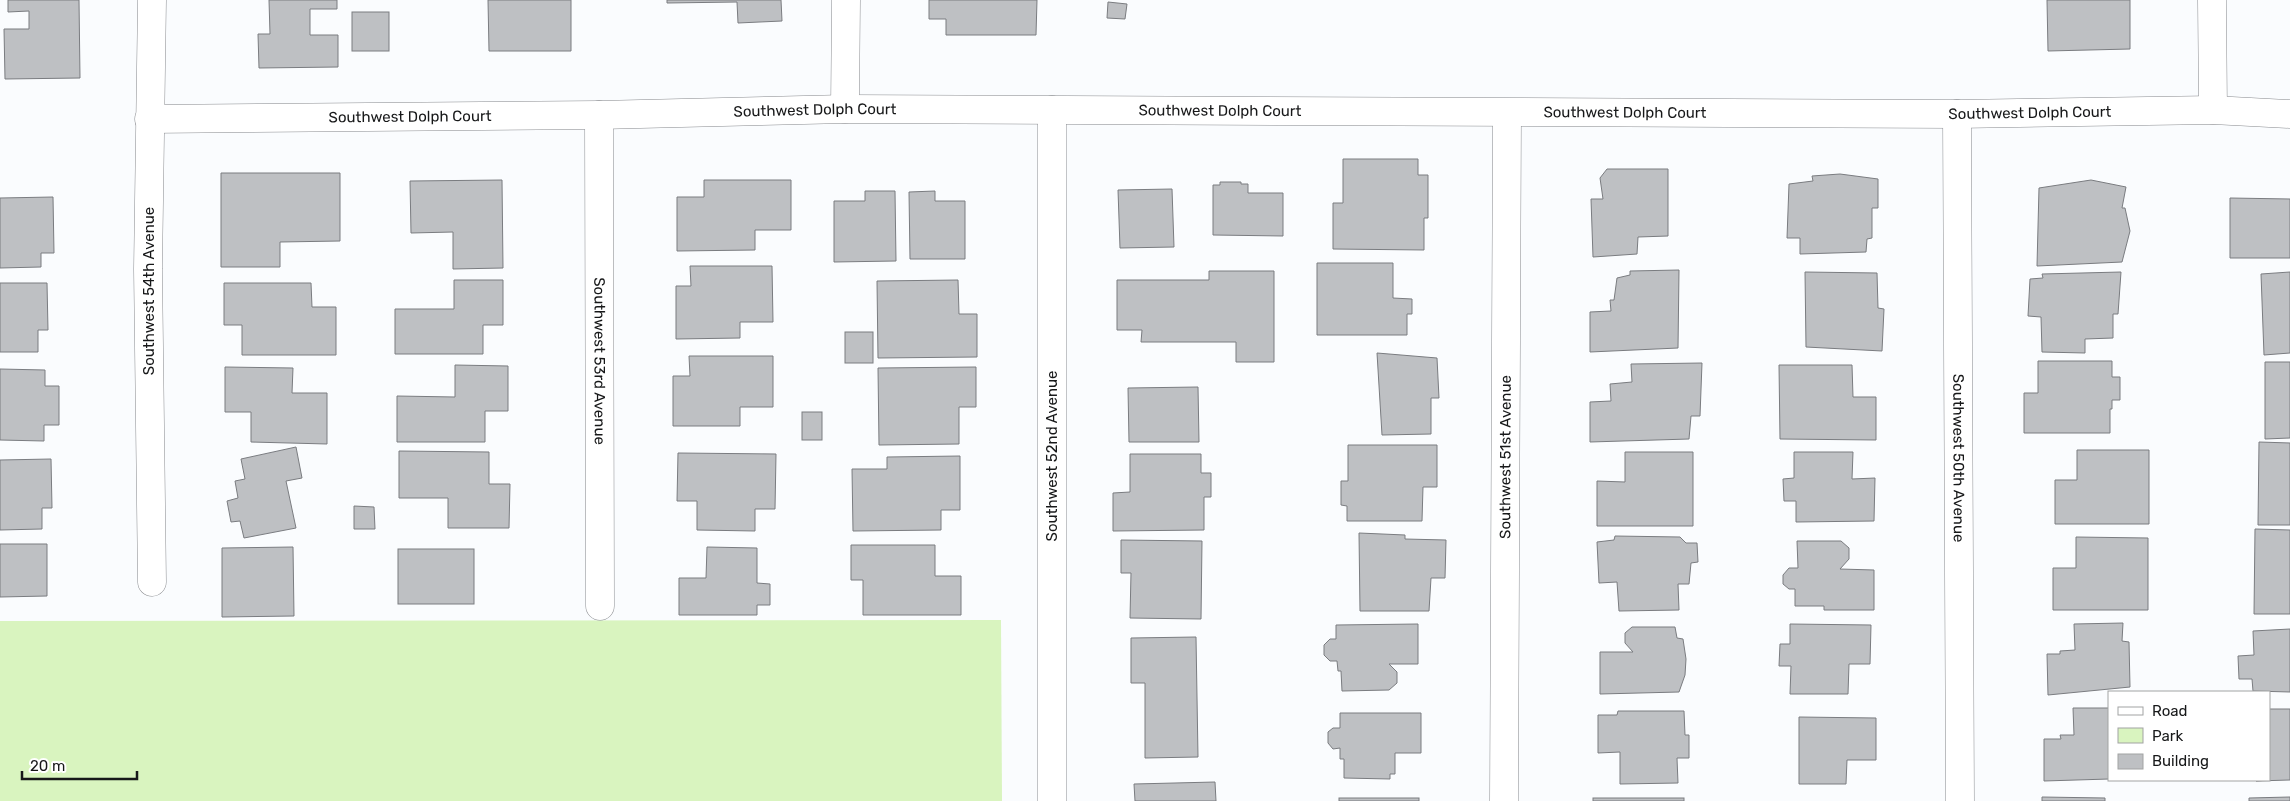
<svg xmlns="http://www.w3.org/2000/svg" width="2290" height="801" viewBox="0 0 2290 801" font-family="Rubik,sans-serif">
<rect width="100%" height="100%" fill="#fafcfe"/>
<!-- green -->
<polygon fill="#d9f4bf" points="1001,620 1002,801 0,801 0,621"/>
<!-- building -->
<g fill="#bec0c3" stroke="#7a7c80">
<polygon points="8,0 79,0 80,78 5,79 4,29 29,29 29,11 8,12"/>
<polygon points="269,0 337,0 337,9 310,9 310,35 338,35 338,67 259,68 258,34 270,34"/>
<polygon points="488,0 571,0 571,51 489,51"/>
<polygon points="667,0 781,0 782,21 738,23 737,2 667,3"/>
<polygon points="929,0 1037,0 1036,35 946,35 946,19 929,19"/>
<polygon points="2047,0 2130,0 2130,49 2048,51"/>
<polygon points="1108,2 1127,4 1125,19 1107,18"/>
<rect x="352" y="12" width="37" height="39"/>
<polygon points="1343,159 1418,159 1418,175 1428,175 1428,218 1424,218 1424,250 1333,249 1333,203 1343,203"/>
<polygon points="1607,169 1668,169 1668,236 1638,237 1637,254 1593,257 1591,199 1603,199 1600,178"/>
<polygon points="221,173 340,173 340,241 280,242 280,267 221,267"/>
<polygon points="1840,174 1878,179 1878,208 1872,208 1872,238 1867,239 1866,252 1800,254 1800,238 1787,238 1789,184 1813,181 1812,176"/>
<polygon points="502,180 503,268 453,269 453,232 411,233 410,181"/>
<polygon points="704,180 791,180 791,230 755,230 755,250 677,251 677,197 704,197"/>
<polygon points="2091,180 2126,187 2122,208 2125,208 2130,231 2122,262 2037,266 2039,188"/>
<polygon points="1220,182 1241,182 1241,184 1248,184 1248,193 1283,193 1283,236 1213,235 1213,185 1220,185"/>
<polygon points="1172,189 1174,247 1120,248 1118,190"/>
<polygon points="865,191 895,191 896,261 834,262 834,201 865,201"/>
<polygon points="935,191 935,201 965,201 965,259 910,259 909,192"/>
<polygon points="53,197 54,253 41,253 41,267 0,268 0,198"/>
<polygon points="2230,198 2290,199 2290,258 2230,258"/>
<polygon points="1317,263 1393,263 1393,298 1412,299 1412,314 1407,314 1407,335 1317,335"/>
<polygon points="690,266 772,266 773,322 740,322 740,338 676,339 676,286 691,286"/>
<polygon points="1679,270 1678,348 1590,352 1590,312 1611,311 1610,300 1614,300 1617,278 1630,275 1630,271"/>
<polygon points="1209,271 1274,271 1274,362 1236,362 1236,342 1141,342 1142,330 1117,330 1117,280 1209,280"/>
<polygon points="1805,272 1877,273 1878,308 1884,309 1882,351 1806,347"/>
<polygon points="2121,272 2118,314 2113,314 2113,338 2085,339 2085,353 2042,352 2041,317 2028,316 2030,279 2043,278 2042,274"/>
<polygon points="2290,272 2290,353 2264,355 2261,274"/>
<polygon points="454,280 503,280 503,325 483,325 483,354 395,354 395,309 454,309"/>
<polygon points="958,280 959,314 977,314 977,357 878,358 877,281"/>
<polygon points="0,283 47,283 48,330 38,330 38,352 0,352"/>
<polygon points="224,283 311,283 312,307 336,307 336,355 242,355 242,325 224,325"/>
<rect x="845" y="332" width="28" height="31"/>
<polygon points="1377,353 1437,358 1439,398 1431,398 1431,434 1382,435"/>
<polygon points="689,356 773,356 773,407 740,407 740,426 673,426 673,376 690,376"/>
<polygon points="2038,361 2112,361 2112,377 2120,377 2120,400 2112,400 2112,409 2110,409 2110,433 2024,433 2024,393 2038,393"/>
<polygon points="2265,362 2290,362 2290,438 2265,439"/>
<polygon points="1702,363 1700,416 1691,416 1689,439 1590,442 1590,402 1611,401 1610,384 1632,382 1631,364"/>
<polygon points="455,365 508,366 508,411 485,411 485,442 397,442 397,396 455,397"/>
<polygon points="1779,365 1852,365 1853,397 1876,397 1876,440 1780,439"/>
<polygon points="225,367 293,368 292,393 327,393 327,444 251,442 251,412 225,412"/>
<polygon points="976,367 976,407 959,407 959,444 879,445 878,368"/>
<polygon points="0,369 45,370 45,386 59,386 59,425 44,425 44,441 0,440"/>
<polygon points="1198,387 1199,442 1129,442 1128,388"/>
<rect x="802" y="412" width="20" height="28"/>
<polygon points="2259,442 2290,443 2290,525 2258,525"/>
<polygon points="1348,445 1437,445 1437,487 1423,487 1422,521 1347,521 1347,506 1341,505 1341,481 1348,481"/>
<polygon points="296,447 302,478 286,481 296,528 244,538 240,521 231,522 227,501 238,498 235,481 245,479 241,459"/>
<polygon points="2077,450 2149,450 2149,524 2055,524 2055,480 2077,480"/>
<polygon points="399,451 489,452 489,484 510,484 509,528 448,528 448,498 399,498"/>
<polygon points="1625,452 1693,452 1693,526 1597,526 1597,481 1625,482"/>
<polygon points="1794,452 1853,452 1852,479 1875,478 1874,521 1796,522 1796,501 1784,501 1783,479 1794,478"/>
<polygon points="678,453 776,454 775,509 755,509 755,531 697,530 697,501 677,501"/>
<polygon points="1130,454 1201,454 1201,473 1211,473 1211,497 1204,497 1204,530 1113,531 1113,493 1130,492"/>
<polygon points="960,456 960,510 941,510 941,530 853,531 852,469 887,469 887,457"/>
<polygon points="51,459 52,508 42,508 42,529 0,530 0,460"/>
<polygon points="354,506 374,507 375,529 354,529"/>
<polygon points="2255,529 2290,530 2290,614 2254,614"/>
<polygon points="1359,533 1405,535 1405,539 1446,540 1445,578 1431,578 1429,611 1360,611"/>
<polygon points="1615,536 1680,537 1686,543 1697,543 1698,562 1691,563 1689,584 1678,584 1679,610 1619,611 1617,582 1599,583 1597,542 1614,540"/>
<polygon points="2076,537 2148,538 2148,610 2053,610 2053,568 2076,568"/>
<polygon points="1121,540 1202,541 1201,619 1130,618 1131,573 1121,573"/>
<polygon points="1797,541 1841,541 1849,548 1849,559 1840,569 1874,570 1874,610 1824,610 1824,606 1795,606 1795,589 1789,589 1783,584 1783,575 1789,568 1798,568"/>
<polygon points="0,544 47,544 47,596 0,597"/>
<polygon points="851,545 935,545 935,576 961,576 961,615 863,615 863,580 851,580"/>
<polygon points="293,547 294,616 222,617 222,548"/>
<polygon points="707,547 757,548 757,583 770,584 770,605 757,605 757,615 679,615 679,578 706,578"/>
<rect x="398" y="549" width="76" height="55"/>
<polygon points="2123,623 2122,641 2129,642 2130,687 2048,695 2047,654 2060,654 2060,651 2075,650 2074,624"/>
<polygon points="1418,624 1418,664 1389,664 1397,672 1397,683 1389,690 1342,691 1341,671 1338,671 1337,661 1330,661 1324,655 1324,645 1330,639 1336,639 1336,625"/>
<polygon points="1790,624 1871,625 1870,664 1849,664 1848,694 1790,694 1791,666 1779,666 1780,644 1790,644"/>
<polygon points="1632,627 1675,627 1677,638 1683,639 1686,659 1685,675 1679,692 1600,694 1600,652 1633,652 1625,643 1625,633"/>
<polygon points="2290,629 2290,692 2253,691 2252,679 2239,679 2238,656 2254,655 2253,631"/>
<polygon points="1196,637 1198,757 1145,758 1145,683 1131,683 1131,638"/>
<polygon points="2073,708 2109,708 2109,779 2044,781 2044,739 2061,739 2060,735 2074,735"/>
<polygon points="2269,709 2290,709 2290,780 2256,781 2269,780"/>
<polygon points="1618,711 1684,711 1685,735 1689,735 1689,758 1677,758 1678,783 1620,784 1620,752 1598,753 1598,715 1617,715"/>
<polygon points="1340,713 1421,713 1421,753 1395,753 1395,774 1390,774 1390,779 1344,778 1344,759 1340,759 1340,748 1333,749 1328,743 1328,732 1333,728 1340,728"/>
<polygon points="1799,717 1876,718 1876,760 1847,760 1846,784 1799,784"/>
<polygon points="1215,782 1216,801 1135,801 1134,784"/>
<polygon points="2042,797 2105,798 2105,801 2042,801"/>
<polygon points="2290,797 2290,801 2249,801 2249,798"/>
<rect x="1339" y="798" width="80" height="3"/>
<rect x="1593" y="798" width="91" height="3"/>
</g>
<g fill="none" stroke-linecap="round" stroke-linejoin="round">
<defs>
<g id="minor">
<polyline points="2212,0 2213,110"/>
<polyline points="845,109 846,0"/>
<polyline points="1052,110 1052,801"/>
<path id="s1" d="M1957,114L1960,801"/>
<path id="s2" d="M599,115L600,606"/>
<path id="s3" d="M149,119L599,115L845,109L1957,114L2213,110L2290,114"/>
<polyline points="152,582 148,269 152,0"/>
<path id="s4" d="M1504,801L1507,113"/>
</g>
</defs>
<!-- minor casing -->
<use href="#minor" stroke="#898b8f" stroke-width="29"/>
<!-- minor -->
<use href="#minor" stroke="#fff" stroke-width="28"/>
</g>
<g text-anchor="middle" dominant-baseline="central" stroke-width="4" stroke-linejoin="round" paint-order="stroke">
<!-- street labels -->
<g font-size="15" fill="#171819" stroke="#fff">
<text stroke="none"><textPath href="#s3" startOffset="666">Southwest Dolph Court</textPath></text>
<text stroke="none"><textPath href="#s3" startOffset="1071">Southwest Dolph Court</textPath></text>
<text stroke="none"><textPath href="#s3" startOffset="1476">Southwest Dolph Court</textPath></text>
<text stroke="none"><textPath href="#s3" startOffset="1881">Southwest Dolph Court</textPath></text>
<text stroke="none"><textPath href="#s3" startOffset="261">Southwest Dolph Court</textPath></text>
<text transform="translate(149 291) rotate(-90)">Southwest 54th Avenue</text>
<text stroke="none"><textPath href="#s2" startOffset="246">Southwest 53rd Avenue</textPath></text>
<text transform="translate(1052 456) rotate(-90)">Southwest 52nd Avenue</text>
<text stroke="none"><textPath href="#s4" startOffset="344">Southwest 51st Avenue</textPath></text>
<text stroke="none"><textPath href="#s1" startOffset="344">Southwest 50th Avenue</textPath></text>
</g>
</g>
<!-- legend -->
<rect x="2108" y="691" width="162" height="90" fill="#ffffff" stroke="#a2a3a3"/>
<rect x="2118" y="707" width="25" height="8" fill="#ffffff" stroke="#a2a3a3"/>
<text x="2152" y="716" font-size="15" fill="#171819">Road</text>
<rect x="2118" y="728" width="25" height="15" fill="#d9f4bf" stroke="#a2a3a3"/>
<text x="2152" y="741" font-size="15" fill="#171819">Park</text>
<rect x="2118" y="754" width="25" height="15" fill="#bec0c3" stroke="#a2a3a3"/>
<text x="2152" y="766" font-size="15" fill="#171819">Building</text>
<!-- scale -->
<path d="M22 771v8h115v-8" fill="none" stroke="#171819" stroke-width="2.5"/>
<text x="30" y="771" font-size="15" fill="#171819" stroke="#ffffff" stroke-width="4" paint-order="stroke">20 m</text>
</svg>
